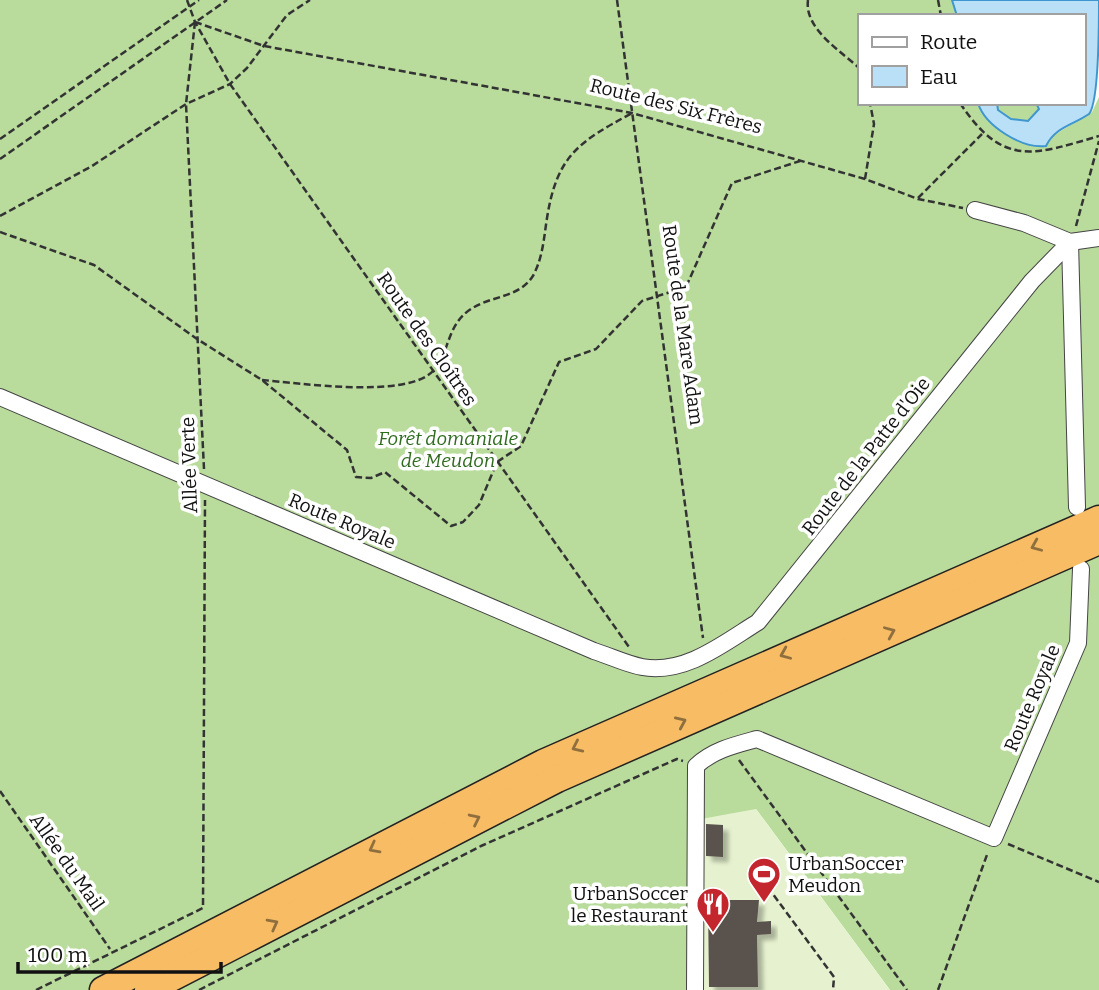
<svg xmlns="http://www.w3.org/2000/svg" width="1099" height="990" viewBox="0 0 1099 990" font-family="Bitter,serif">
<defs>
<filter id="shadow"><feDropShadow dx="5.5" dy="5.5" stdDeviation="2" flood-color="#0004"/></filter>
</defs>
<rect width="100%" height="100%" fill="#fffdf5"/>
<!-- forest -->
<g fill="#b9dc9c">
<polygon points="0,0 952,0 957,16 859,16 859,103 978,103 979,107 1049,138 1092,112 1099,97 1099,990 890,990 756,809 700,990 0,990"/>
<polygon points="997,103 1036,103 1039,109 1028,121 1011,119 998,110"/>
</g>
<!-- pitch -->
<polygon fill="#e6f2cf" points="756,809 890,990 700,990 701,819"/>
<!-- water -->
<path fill="#b9e0f7" stroke="#3f96cf" stroke-width="2" d="M952,0H1099C1099,22 1099,102 1089,114C1073,125 1055,127 1046,146C1022,149 985,126 978,103H997L998,110L1011,119L1028,121L1039,109L1036,103H1083V16H957Z"/>
<!-- building -->
<g fill="#5a524d" filter="url(#shadow)">
<polygon points="706,824 723,825 723,857 706,856"/>
<polygon points="708,900 759,900 757,922 771,921 771,934 757,935 758,987 709,987"/>
</g>
<g fill="none" stroke-linecap="round" stroke-linejoin="round">
<defs>
<g id="minor">
<polyline points="975,210 1024,223 1070,242 1099,238"/>
<polyline points="1070,242 1077,507"/>
<path d="M0,397L594,651C610,656 626,664 642,667C685,675 724,643 758,622L1032,281L1070,242"/>
<path d="M695,990L696,766C713,750 735,745 757,739L994,838L1078,643L1081,569"/>
</g>
<g id="trunk">
<polyline points="103,990 543,763 1099,519"/>
<polyline points="148,990 557,779 1099,541"/>
</g>
</defs>
<!-- minor casing -->
<use href="#minor" stroke="#444" stroke-width="18"/>
<!-- trunk casing -->
<use href="#trunk" stroke="#222" stroke-width="29"/>
<!-- path -->
<g stroke="#333" stroke-width="2.5" stroke-dasharray="7 3.5" stroke-linecap="butt">
<polyline points="187,0 195,22 230,84 629,647"/>
<polyline points="617,0 703,638"/>
<path d="M808,0C804,29 841,51 859,68"/>
<polyline points="938,0 941,16"/>
<polyline points="195,22 186,104 204,469"/>
<polyline points="195,22 264,46 632,113 865,179 918,199 963,208"/>
<path d="M960,103C1003,168 1034,155 1099,136"/>
<polyline points="0,139 199,0"/>
<polyline points="0,159 227,0"/>
<polyline points="865,179 874,124 870,103"/>
<polyline points="918,198 982,134"/>
<polyline points="0,216 92,166 186,104 230,84 247,68 287,15 310,0"/>
<polyline points="1076,226 1099,141"/>
<polyline points="0,232 94,265 197,339 262,380 347,450 356,477 371,478 385,472 451,526 463,522 479,505 497,462 521,446 559,362 596,349 642,301 686,287 732,183 800,161"/>
<path d="M262,380C299,383 407,399 433,371C450,353 446,325 471,309C492,295 521,298 534,274C543,256 544,237 547,218C557,155 579,142 632,113"/>
<polyline points="739,760 907,990"/>
<polyline points="0,791 110,949"/>
<polyline points="1008,844 1099,882"/>
<polyline points="751,874 767,886 834,977 833,990"/>
<polyline points="36,990 203,908 205,500"/>
<polyline points="199,990 481,846 677,759 683,761"/>
<polyline points="938,990 988,852"/>
</g>
<!-- minor -->
<use href="#minor" stroke="#fff" stroke-width="16"/>
<!-- trunk -->
<use href="#trunk" stroke="#f7bc64" stroke-width="26"/>
</g>
<!-- one-way arrows -->
<defs><path id="oneway-chevron" d="M-2-3.5L2.5 0L-2 3.5" fill="none" stroke-width="1.6" stroke-linecap="round" stroke-linejoin="round" transform="scale(1.75)"/></defs>
<g stroke="#906f3f">
<use href="#oneway-chevron" transform="translate(1036 546) rotate(157)"/>
<use href="#oneway-chevron" transform="translate(890 632) rotate(-23)"/>
<use href="#oneway-chevron" transform="translate(785 654) rotate(157)"/>
<use href="#oneway-chevron" transform="translate(681 722) rotate(-24)"/>
<use href="#oneway-chevron" transform="translate(577 747) rotate(155)"/>
<use href="#oneway-chevron" transform="translate(475 819) rotate(-26)"/>
<use href="#oneway-chevron" transform="translate(374 848) rotate(152)"/>
<use href="#oneway-chevron" transform="translate(273 924) rotate(-28)"/>
</g>
<!-- icons -->
<defs>
<symbol id="stadium-pin" viewBox="-11 -11 22 30"><path d="M0 17L-7.5 6A9.5 9.5 0 1 1 7.5 6Z" fill="#c4262e" stroke="#fff"/><path d="M0-5a6.5 5 0 1 0 0 10a6.5 5 0 1 0 0-10ZM-3.5-1.8h7v3.6h-7Z" fill="#fff"/></symbol>
<symbol id="restaurant-pin" viewBox="-11 -11 22 30"><path d="M0 17L-7.5 6A9.5 9.5 0 1 1 7.5 6Z" fill="#c4262e" stroke="#fff"/><path d="M-5-6h1v4h1v-4h1v4h1v-4h1v5L-1.5 .5V6h-2V.5L-5-1ZM5-6V6H3V1.5H1.5Q1.5-4 5-6Z" fill="#fff"/></symbol>
</defs>
<g fill-rule="evenodd">
<use href="#stadium-pin" x="745" y="855" width="38" height="52"/>
<use href="#restaurant-pin" x="694" y="885" width="38" height="52"/>
</g>
<g text-anchor="middle" dominant-baseline="central" stroke-width="7" stroke-linejoin="round" paint-order="stroke">
<!-- street labels -->
<g font-size="19" fill="#111" stroke="#fff">
<text transform="translate(676 106) rotate(14)">Route des Six Frères</text>
<text transform="translate(683 325) rotate(82)">Route de la Mare Adam</text>
<text transform="translate(427 339) rotate(55)">Route des Cloîtres</text>
<text transform="translate(866 456) rotate(-52)">Route de la Patte d'Oie</text>
<text transform="translate(189 465) rotate(-92)">Allée Verte</text>
<text transform="translate(342 521) rotate(23)">Route Royale</text>
<text transform="translate(1032 698) rotate(-67)">Route Royale</text>
<text transform="translate(67 862) rotate(55)">Allée du Mail</text>
</g>
<!-- park labels -->
<g font-size="19" font-style="italic" fill="#2f6b1f" stroke="#fff">
<text x="448" y="438">Forêt domaniale<tspan x="448" dy="22">de Meudon</tspan></text>
</g>
<!-- poi labels -->
<g font-size="19" fill="#111" stroke="#fff" text-anchor="start">
<text x="788" y="863">UrbanSoccer<tspan x="788" dy="22">Meudon</tspan></text>
<text x="688" y="893" text-anchor="end">UrbanSoccer<tspan x="688" dy="22">le Restaurant</tspan></text>
</g>
</g>
<!-- legend -->
<rect x="858" y="14" width="228" height="91" fill="#ffffff" stroke="#a0a0a0" stroke-width="2"/>
<rect x="872" y="37" width="35" height="10" fill="#ffffff" stroke="#a0a0a0" stroke-width="2"/>
<text x="920" y="49" font-size="21" fill="#111111">Route</text>
<rect x="872" y="66" width="35" height="21" fill="#b9e0f7" stroke="#a0a0a0" stroke-width="2"/>
<text x="920" y="84" font-size="21" fill="#111111">Eau</text>
<!-- scale -->
<path d="M18 962v10h203v-10" fill="none" stroke="#111111" stroke-width="3.5"/>
<text x="28" y="962" font-size="21" fill="#111111" stroke="#ffffff" stroke-width="5" paint-order="stroke">100 m</text>
</svg>
